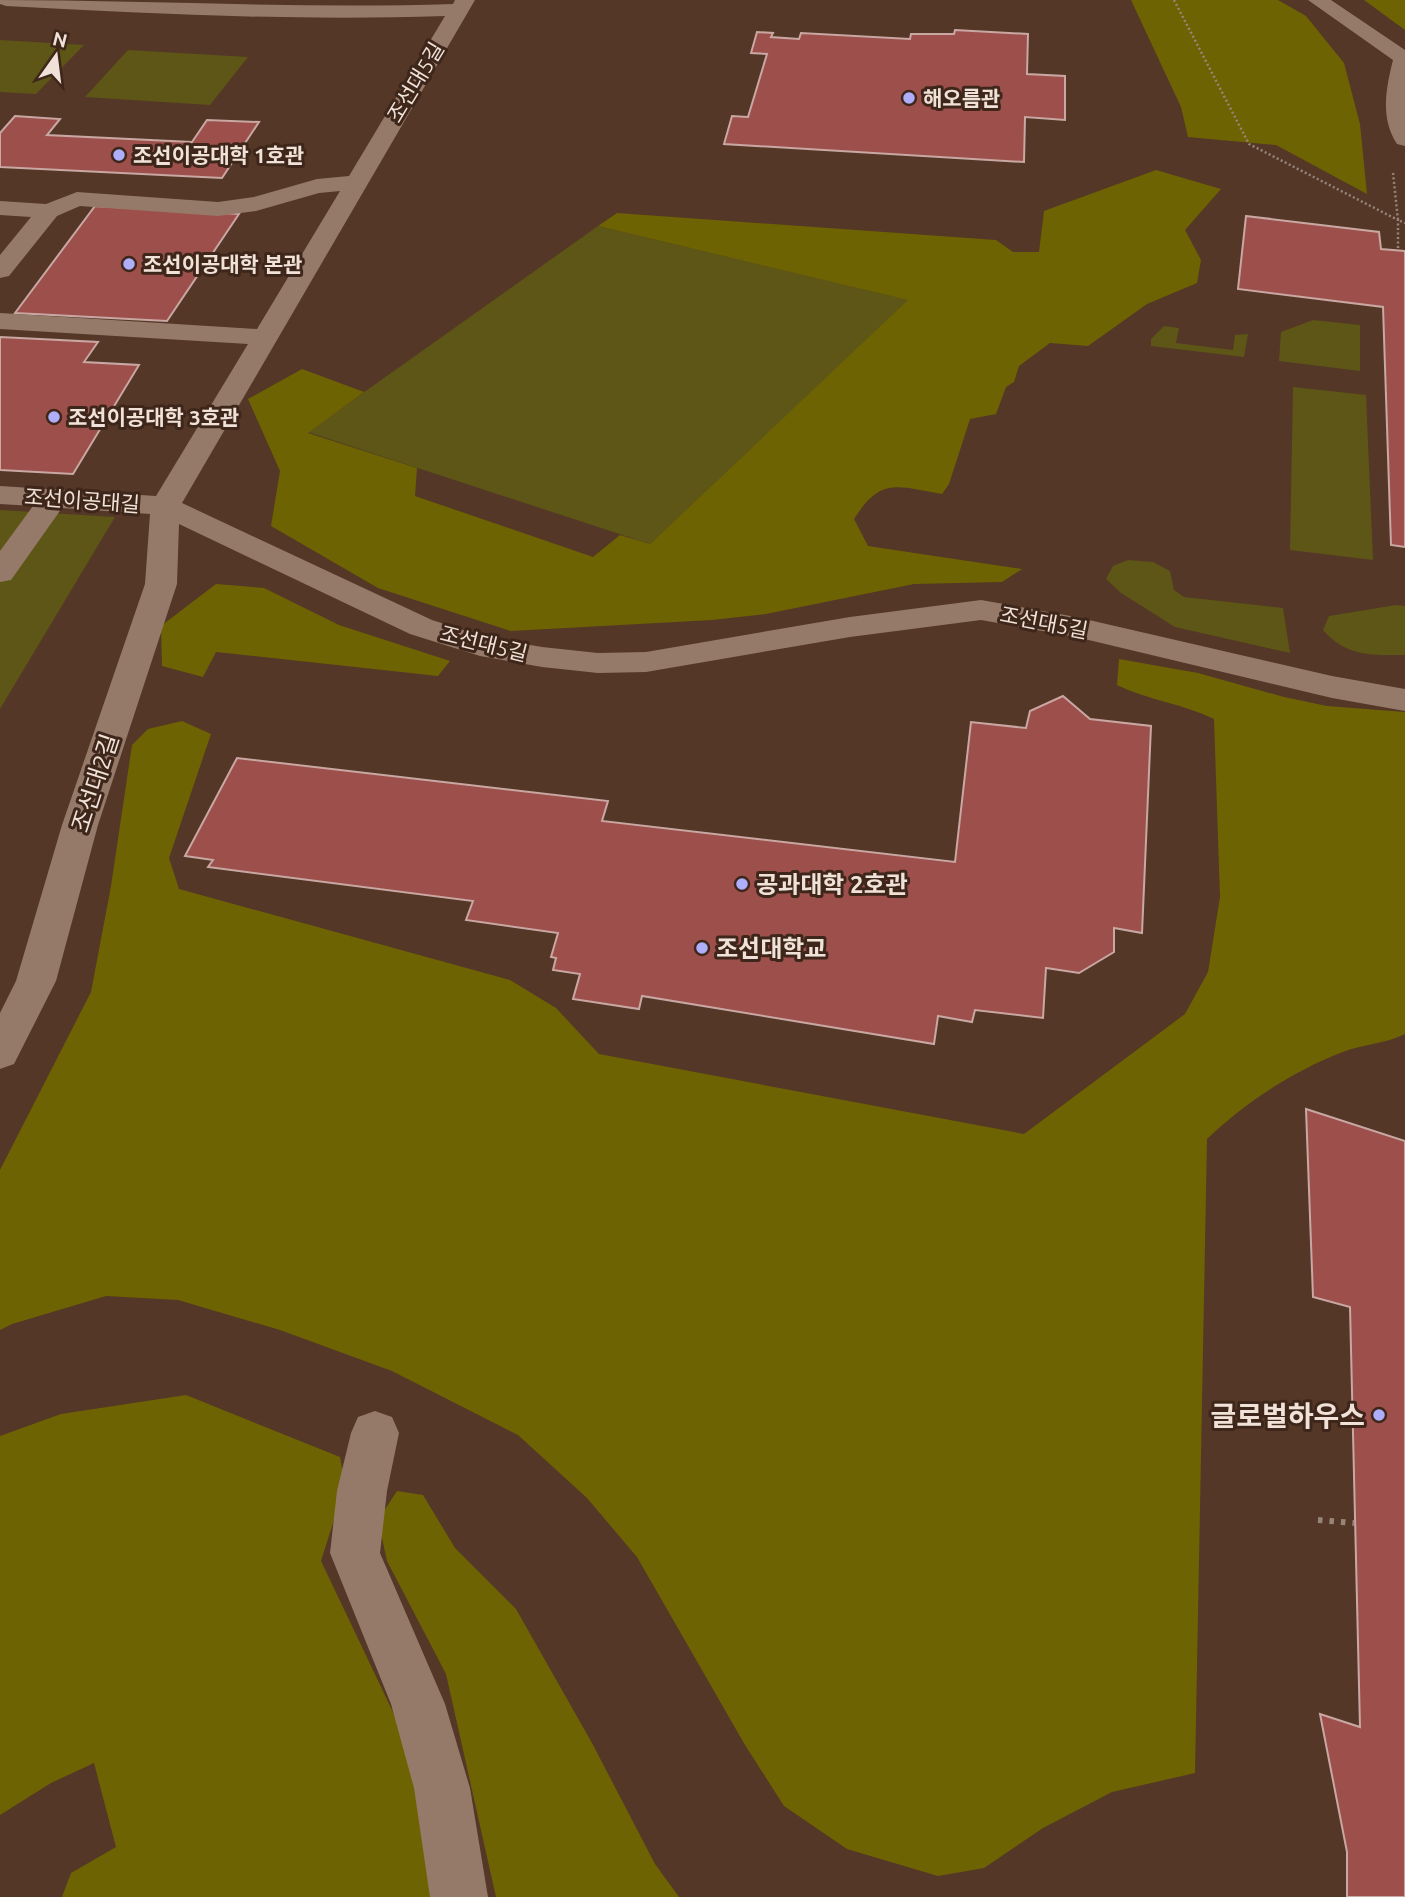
<svg xmlns="http://www.w3.org/2000/svg" width="1405" height="1897" viewBox="0 0 1405 1897" font-family="Ubuntu,'Noto Sans KR',sans-serif">
<rect width="100%" height="100%" fill="#483124"/>
<!-- built -->
<rect fill="#543726" x="0" y="0" width="1405" height="1897"/>
<!-- green -->
<g fill="#5d5617">
<polygon points="0,40 84,45 36,94 0,92"/>
<polygon points="128,50 248,57 210,105 85,97"/>
<polygon points="598,226 909,300 650,544 308,432"/>
<polygon points="1313,320 1360,325 1360,371 1279,361 1281,332"/>
<polygon points="1164,326 1179,328 1176,343 1233,350 1235,335 1248,334 1244,357 1151,346 1151,339"/>
<polygon points="1293,387 1366,395 1373,560 1290,550"/>
<polygon points="0,510 115,517 0,709"/>
<polygon points="1128,560 1153,562 1170,571 1174,590 1184,597 1283,608 1290,653 1175,627 1121,593 1106,579 1113,566"/>
<path d="M1396,605L1405,606V655C1372,655 1346,657 1323,630L1329,616Z"/>
</g>
<!-- forest -->
<g fill="#6e6302">
<polygon points="1131,0 1278,0 1306,16 1344,63 1360,124 1367,194 1276,145 1188,137 1181,107"/>
<polygon points="1364,0 1405,0 1405,30"/>
<path d="M1156,170L1221,189L1185,230L1201,260L1197,283L1147,304L1088,346L1050,343L1019,366L1014,382L1006,387L996,414L970,419L949,484L942,494C898,487 881,476 854,519L868,546L1022,569L1002,582L914,584L766,614L712,620L511,631L378,588L271,526L280,471L248,399L302,369L364,392L308,433L417,468L415,496L593,557L620,535L650,544L908,300L598,226L617,213L996,240L1013,252H1039L1044,211Z"/>
<polygon points="216,584 264,588 339,625 450,661 438,676 216,652 203,677 162,666 161,626"/>
<path d="M1119,659L1198,673L1284,697L1327,706L1405,712V1034C1385,1044 1363,1044 1343,1052C1293,1071 1246,1102 1207,1139L1195,1773L1112,1792L1043,1828L984,1868L938,1876L847,1849L784,1806L745,1745L637,1557L587,1498L518,1435L392,1371L280,1330L178,1300L106,1296L12,1324L0,1330V1170L91,992L111,886L132,745L148,729L182,721L211,734L169,858L179,889L510,980L556,1008L599,1054L1024,1134L1185,1014L1208,972L1220,897L1214,719C1183,704 1148,700 1117,685Z"/>
<polygon points="186,1395 340,1457 345,1485 321,1561 413,1754 438,1897 62,1897 71,1873 116,1847 94,1763 51,1783 0,1815 0,1436 61,1414"/>
<polygon points="397,1491 423,1495 455,1548 516,1609 592,1743 655,1864 679,1897 496,1897 446,1674 387,1561 378,1520"/>
</g>
<!-- building -->
<g fill="#9d504b" stroke="#c9a7a3" stroke-width="2">
<polygon points="955,30 1028,34 1027,74 1065,76 1065,120 1025,117 1024,162 724,144 732,116 748,117 767,54 751,53 757,32 773,33 771,37 799,39 801,33 910,39 911,34 954,34"/>
<polygon points="15,116 60,119 47,135 192,142 207,120 259,122 222,178 0,167 0,133"/>
<polygon points="95,206 239,214 167,321 15,313"/>
<polygon points="1246,216 1379,232 1381,249 1405,251 1405,547 1391,545 1383,307 1238,289"/>
<polygon points="0,337 98,342 84,362 139,365 73,474 0,470"/>
<polygon points="1063,696 1090,719 1151,726 1142,933 1114,928 1114,952 1079,973 1046,968 1043,1018 975,1010 972,1022 938,1016 934,1044 642,996 639,1009 573,999 580,974 553,970 556,958 551,957 558,933 466,920 473,901 208,867 213,860 185,856 237,758 608,801 602,821 955,862 971,722 1026,728 1030,711"/>
<polygon points="1306,1109 1405,1141 1405,1897 1347,1897 1347,1852 1320,1714 1360,1727 1350,1307 1313,1297"/>
</g>
<g fill="none" stroke-linecap="round" stroke-linejoin="round">
<!-- path-far1 -->
<g stroke="#98857a" stroke-width="2.5" stroke-dasharray="2 2.5" stroke-linecap="butt">
<polyline points="1174,0 1249,144 1398,220 1398,250"/>
<polyline points="1393,173 1398,220 1405,223"/>
</g>
<!-- path -->
<polyline stroke="#98857a" stroke-width="6" stroke-dasharray="4.5 7" stroke-linecap="butt" points="1318,1520 1354,1523"/>
<!-- minor -->
<g fill="#957a6a" fill-rule="evenodd">
<path d="M0,0C151,0 302,9 453,4L455,0H475L182,503L432,620L485,637L542,647L598,653L646,652L850,617L981,600L1076,617L1332,676L1405,689V711L1332,698L1076,637L981,620L850,637L646,672L598,673L542,667L480,656L410,634L179,524L177,584L98,825L56,981L14,1064L0,1069V1013L16,981L62,825L145,584L150,514L62,508L11,580L0,582V551L33,506L0,504V486L156,496L248,344L0,329V313L257,329L340,191L319,193L256,211L218,216L80,206L57,216L9,276L0,278V255L31,217L0,215V201L46,204L77,192L218,202L254,197L317,179L349,176L445,16C299,21 152,14 6,6L0,4Z"/>
<path d="M1308,0H1331L1405,50V146L1397,144C1380,118 1386,88 1393,60Z"/>
<polygon points="375,1411 392,1417 399,1433 387,1491 380,1553 445,1704 470,1788 488,1897 430,1897 414,1788 391,1704 330,1553 337,1491 351,1433 358,1417"/>
</g>
</g>
<!-- markers -->
<g fill="#aeaefb" stroke="#3e271a" stroke-width="2.5">
<circle cx="909" cy="98" r="7"/>
<circle cx="119" cy="155" r="7"/>
<circle cx="129" cy="264" r="7"/>
<circle cx="54" cy="417" r="7"/>
<circle cx="742" cy="884" r="7"/>
<circle cx="702" cy="948" r="7"/>
<circle cx="1379" cy="1415" r="7"/>
</g>
<g text-anchor="middle" dominant-baseline="central" stroke-width="6" stroke-linejoin="round" paint-order="stroke">
<!-- far-street labels -->
<g font-size="21" fill="#f1e2d9" stroke="#3e271a">
<text transform="translate(415 82) rotate(-59)">조선대5길</text>
<text transform="translate(82 500) rotate(4)">조선이공대길</text>
<text transform="translate(1044 622) rotate(11)">조선대5길</text>
<text transform="translate(484 643) rotate(14)">조선대5길</text>
</g>
<!-- far-poi labels -->
<g font-size="21" font-weight="bold" fill="#f1e2d9" stroke="#3e271a" text-anchor="start">
<text x="923" y="98">해오름관</text>
<text x="133" y="155">조선이공대학 1호관</text>
<text x="143" y="264">조선이공대학 본관</text>
<text x="68" y="417">조선이공대학 3호관</text>
</g>
<!-- street labels -->
<g font-size="24" fill="#f1e2d9" stroke="#3e271a">
<text transform="translate(95 783) rotate(-72)">조선대2길</text>
</g>
<!-- poi labels -->
<g font-size="24" font-weight="bold" fill="#f1e2d9" stroke="#3e271a" text-anchor="start">
<text x="756" y="884">공과대학 2호관</text>
<text x="716" y="948">조선대학교</text>
</g>
<!-- near-poi labels -->
<g font-size="28" font-weight="bold" fill="#f1e2d9" stroke="#3e271a" text-anchor="end">
<text x="1365" y="1415">글로벌하우스</text>
</g>
</g>
<!-- north arrow -->
<g transform="translate(56 56) rotate(14)" stroke="#3e271a" stroke-width="5" paint-order="stroke">
<path d="M0-5L12 26L0 18L-12 26Z" fill="#f1e2d9"/>
<text y="-10" font-size="19" font-weight="bold" text-anchor="middle" fill="#f1e2d9">N</text>
</g>
</svg>
